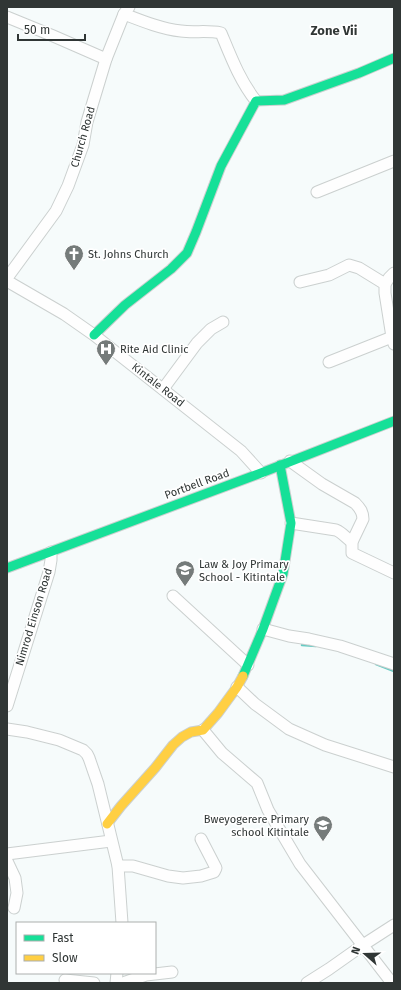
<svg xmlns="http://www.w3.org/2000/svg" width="401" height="990" viewBox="0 0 401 990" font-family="'Fira Sans',sans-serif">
<rect width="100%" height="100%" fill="#f6fbfb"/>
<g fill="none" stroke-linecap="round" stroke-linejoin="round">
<!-- stream -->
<g stroke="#66cbc3" stroke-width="2.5">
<polyline points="302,645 316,646"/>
<polyline points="376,664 394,671"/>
</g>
<defs>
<g id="street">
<path d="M124,14C142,21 162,29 181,31C194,33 207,30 221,33C231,57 240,81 256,101"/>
<polyline points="7,17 51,35 106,59"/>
<polyline points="317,192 394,161"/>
<polyline points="7,278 56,211 68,186 83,145 87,122 106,59 124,14 129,7"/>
<polyline points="7,281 64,314 94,335 241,451 261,473"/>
<polyline points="300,282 329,275 349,265 359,268 385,284 385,293 392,337 394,344"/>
<polyline points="385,284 389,278 394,273"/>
<polyline points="329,362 392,337"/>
<polyline points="163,389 197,343 211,329 223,322"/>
<path d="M290,461L322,484L355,503C360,508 363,512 363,519L352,542V553L394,573"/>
<path d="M291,523L336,530C343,533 346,538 352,542"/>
<polyline points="173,596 248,665"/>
<polyline points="263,629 289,636 309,639 340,646 394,664"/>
<polyline points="237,687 255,704 289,729 325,745 394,767"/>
<polyline points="7,706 49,572 51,560 51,552"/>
<polyline points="7,729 27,732 59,740 83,750 87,754 89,758 98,784 118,866 122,923"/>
<polyline points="203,730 222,753 257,783 268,810 300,864 392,983"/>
<polyline points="7,854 111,841"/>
<polyline points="7,861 15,878 17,893 14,908"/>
<polyline points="118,866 133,866 168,876 183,878 201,876 214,872 216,868 201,839"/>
<polyline points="65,980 94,983"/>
<polyline points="116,983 117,973"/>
<polyline points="123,983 146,975 172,972"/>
<polyline points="307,983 329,969 363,945 394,925"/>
</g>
<g id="fast">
<polyline points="94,335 125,305 171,269 187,253 196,232 221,166 256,101 284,100 359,73 394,58"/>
<polyline points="7,568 261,473 394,421"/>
<polyline points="243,676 263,629 283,574 291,523 280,465"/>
</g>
<polyline id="slow" points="107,824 121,806 155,768 173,745 182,737 191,732 203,730 218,713 237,687 243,676"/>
</defs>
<!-- street casing -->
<use href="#street" stroke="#cbd0cf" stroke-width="13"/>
<!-- fast casing -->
<use href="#fast" stroke="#cbd0cf" stroke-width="11"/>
<!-- slow casing -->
<use href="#slow" stroke="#cbd0cf" stroke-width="11"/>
<!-- street -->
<use href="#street" stroke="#fefefe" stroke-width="11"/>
<!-- fast -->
<use href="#fast" stroke="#16e098" stroke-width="9"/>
<!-- slow -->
<use href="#slow" stroke="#ffcf43" stroke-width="9"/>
</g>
<!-- icons -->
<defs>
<symbol id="church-pin" viewBox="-11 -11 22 30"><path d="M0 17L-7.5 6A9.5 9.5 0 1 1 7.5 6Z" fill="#757b7a" stroke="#fff"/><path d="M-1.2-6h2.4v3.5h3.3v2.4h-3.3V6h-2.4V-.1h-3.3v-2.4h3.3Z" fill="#fff"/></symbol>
<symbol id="hospital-pin" viewBox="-11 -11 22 30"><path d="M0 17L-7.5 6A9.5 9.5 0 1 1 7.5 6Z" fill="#757b7a" stroke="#fff"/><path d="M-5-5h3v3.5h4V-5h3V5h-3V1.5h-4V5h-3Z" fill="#fff"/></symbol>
<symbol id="school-pin" viewBox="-11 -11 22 30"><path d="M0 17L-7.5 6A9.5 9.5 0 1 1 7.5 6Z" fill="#757b7a" stroke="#fff"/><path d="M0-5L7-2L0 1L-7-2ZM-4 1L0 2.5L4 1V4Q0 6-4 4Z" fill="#fff"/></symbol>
</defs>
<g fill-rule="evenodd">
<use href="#church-pin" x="63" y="243" width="22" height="30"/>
<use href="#hospital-pin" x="95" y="338" width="22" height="30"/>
<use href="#school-pin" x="174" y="559" width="22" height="30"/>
<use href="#school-pin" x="312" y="814" width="22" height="30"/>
</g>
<g text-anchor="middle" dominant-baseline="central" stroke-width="3.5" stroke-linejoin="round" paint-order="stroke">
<!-- street labels -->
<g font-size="11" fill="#303635" stroke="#fff">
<text transform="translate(83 137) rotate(-74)">Church Road</text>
<text transform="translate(158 385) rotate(38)">Kintale Road</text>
<text transform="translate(197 484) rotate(-20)">Portbell Road</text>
<text transform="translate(34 617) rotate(-73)">Nimrod Einson Road</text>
</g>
<!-- poi labels -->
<g font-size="11" fill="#303635" stroke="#fff" text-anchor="start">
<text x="88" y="254">St. Johns Church</text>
<text x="120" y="349">Rite Aid Clinic</text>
<text x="199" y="564">Law &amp; Joy Primary<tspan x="199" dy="13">School - Kitintale</tspan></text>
<text x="309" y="819" text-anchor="end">Bweyogerere Primary<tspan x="309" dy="13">school Kitintale</tspan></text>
</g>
<!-- quarter labels -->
<g font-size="13" font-weight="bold" fill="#303635" stroke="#fff">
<text x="334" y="30">Zone Vii</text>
</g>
</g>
<!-- border -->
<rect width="401" height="990" fill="none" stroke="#303635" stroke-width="16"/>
<!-- legend -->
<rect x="16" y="922" width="140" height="52" fill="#ffffff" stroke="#acafae"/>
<rect x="24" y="935" width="20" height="6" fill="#16e098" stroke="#acafae"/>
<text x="52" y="942" font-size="12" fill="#303635">Fast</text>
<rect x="24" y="955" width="20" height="6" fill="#ffcf43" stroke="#acafae"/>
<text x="52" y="962" font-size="12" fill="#303635">Slow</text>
<!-- north arrow -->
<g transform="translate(365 954) rotate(290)" stroke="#ffffff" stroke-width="3" paint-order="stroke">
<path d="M0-3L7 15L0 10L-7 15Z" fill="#303635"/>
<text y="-6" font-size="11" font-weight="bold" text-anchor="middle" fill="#303635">N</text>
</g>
<!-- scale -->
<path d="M18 34v6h67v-6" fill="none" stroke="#303635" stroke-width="2"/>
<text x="24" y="34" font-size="12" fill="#303635" stroke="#ffffff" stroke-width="3" paint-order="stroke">50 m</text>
</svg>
